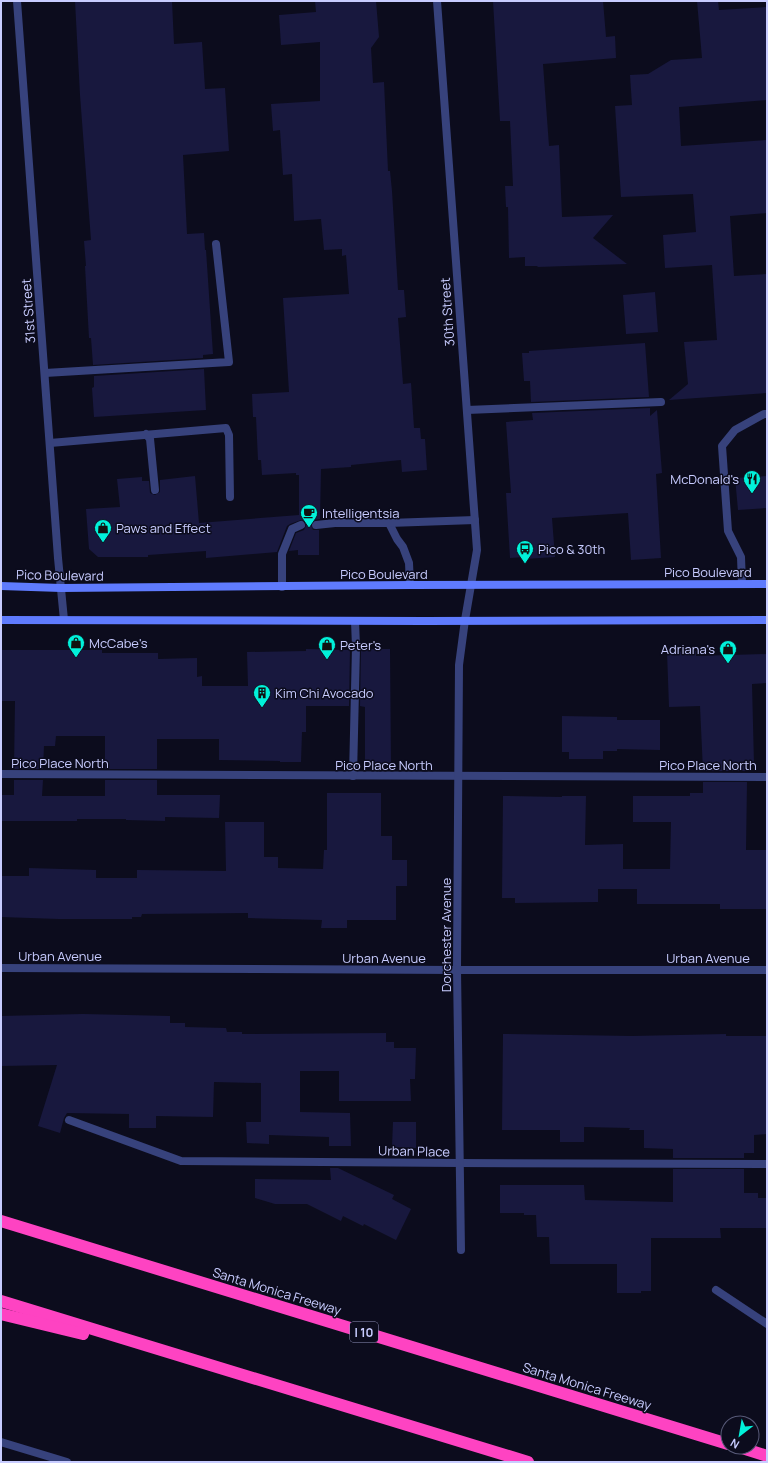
<svg xmlns="http://www.w3.org/2000/svg" width="768" height="1463" viewBox="0 0 768 1463" font-family="Manrope,sans-serif">
<rect width="100%" height="100%" fill="#0c0c1d"/>
<!-- building -->
<g fill="#18183e">
<polygon points="75,1 172,1 174,44 202,42 205,89 225,88 229,151 183,155 187,234 204,233 205,250 206,250 213,354 203,355 203,358 93,365 91,338 89,338 85,266 86,266 84,241 91,240 80,95"/>
<polygon points="315,1 376,1 379,37 371,48 373,83 384,82 388,171 390,171 392,191 398,290 404,290 406,317 398,318 403,384 411,383 414,428 420,428 421,439 425,439 427,470 402,472 401,460 351,465 351,467 321,469 320,519 313,520 311,525 313,530 319,530 319,555 298,555 298,550 289,551 296,533 304,530 306,526 305,521 301,520 290,524 287,526 277,552 206,558 206,551 148,555 148,557 98,557 89,549 86,509 120,507 117,479 142,477 142,481 149,481 150,493 155,495 160,492 160,480 195,476 199,523 299,515 299,475 296,475 296,473 262,475 261,460 258,460 256,417 253,417 252,394 289,392 283,298 349,294 346,255 342,256 342,249 324,250 321,219 294,221 292,174 283,175 280,130 273,131 271,104 320,101 320,42 281,45 279,15 316,12"/>
<polygon points="493,1 603,1 606,37 615,36 616,58 543,64 549,146 559,145 562,217 613,215 593,238 627,264 537,267 538,266 525,266 525,257 509,258 508,207 506,207 505,186 513,186 510,121 500,121"/>
<polygon points="697,1 718,1 719,10 767,7 767,100 679,107 681,146 767,140 767,213 730,216 734,276 767,274 767,393 669,400 688,384 684,342 717,340 712,265 665,268 663,235 696,232 693,194 621,197 615,106 632,105 630,75 648,74 671,60 702,58"/>
<polygon points="655,292 658,332 626,334 623,295"/>
<polygon points="645,343 649,397 531,402 530,381 524,381 522,353 529,353 529,351"/>
<polygon points="204,369 206,410 94,417 92,388 94,387 94,376"/>
<polygon points="650,408 650,416 657,410 662,473 656,474 661,558 631,560 628,513 552,518 555,557 525,559 525,557 510,558 506,493 511,493 506,422 533,420 532,413"/>
<polygon points="767,476 767,508 738,510 735,478"/>
<polygon points="306,649 350,650 349,706 306,706 306,732 302,732 301,762 280,762 280,761 219,760 219,739 157,739 157,769 105,769 105,736 56,736 55,746 44,746 43,769 14,769 15,701 1,701 1,650 102,650 102,653 158,653 158,659 197,658 197,677 202,676 202,686 248,686 247,652 306,651"/>
<polygon points="366,649 390,649 391,765 365,766 365,707 360,706 361,650"/>
<polygon points="696,651 696,656 767,654 767,683 752,684 754,764 747,764 747,771 703,771 700,706 669,707 667,652"/>
<polygon points="562,716 617,717 617,720 660,720 660,750 617,749 617,751 603,751 603,759 569,759 569,752 562,752"/>
<polygon points="14,780 43,780 42,796 105,796 105,780 157,780 157,795 220,795 219,818 165,817 165,821 126,820 126,819 77,819 77,821 1,821 1,795 14,795"/>
<polygon points="703,782 747,782 746,850 767,850 767,909 720,909 720,904 637,904 637,889 598,889 598,902 515,903 515,898 502,898 503,796 562,797 562,796 586,796 585,845 623,844 623,869 670,869 671,822 633,822 633,796 690,796 690,793 703,793"/>
<polygon points="327,793 381,793 381,836 392,836 392,860 407,860 407,886 396,886 396,920 347,920 347,928 321,928 322,920 248,918 248,913 142,914 141,917 132,917 132,919 59,919 1,917 1,876 29,876 29,868 96,870 96,878 137,878 137,870 226,871 225,822 264,822 264,857 278,857 278,868 323,869 324,850 327,850"/>
<polygon points="83,1014 170,1016 170,1023 185,1023 185,1027 226,1028 227,1032 242,1032 242,1034 386,1033 386,1042 394,1042 394,1048 416,1048 415,1079 410,1079 411,1101 339,1101 339,1071 300,1071 300,1112 350,1113 351,1146 329,1146 329,1137 269,1135 269,1144 247,1143 246,1122 261,1122 261,1083 214,1082 213,1117 156,1116 156,1128 129,1128 129,1114 67,1113 64,1118 60,1133 38,1126 57,1065 1,1066 1,1016"/>
<polygon points="503,1034 632,1036 726,1034 726,1036 767,1036 767,1134 754,1135 754,1153 744,1153 744,1158 673,1158 673,1149 644,1148 644,1130 629,1130 630,1128 584,1127 584,1142 560,1142 560,1130 502,1130"/>
<polygon points="393,1122 416,1122 416,1148 392,1147"/>
<polygon points="330,1168 338,1168 394,1195 392,1199 411,1209 396,1240 364,1224 363,1226 343,1216 341,1221 307,1204 275,1204 255,1198 255,1179 331,1180"/>
<polygon points="673,1169 744,1169 744,1193 758,1193 758,1198 767,1198 767,1228 720,1228 721,1238 651,1238 651,1291 641,1291 641,1293 617,1293 617,1264 550,1264 549,1237 537,1237 536,1215 524,1215 524,1213 500,1213 500,1185 584,1185 585,1200 673,1202"/>
</g>
<g fill="none" stroke-linecap="round" stroke-linejoin="round">
<!-- service -->
<g stroke="#37427c" stroke-width="8">
<polyline points="45,373 229,362 216,244"/>
<polyline points="467,410 661,402"/>
<polyline points="146,434 150,439 155,490"/>
<polyline points="50,443 226,428 229,435 230,497"/>
<polyline points="389,523 397,539 403,547 409,563 410,585"/>
<polyline points="316,525 335,523 389,523 475,520"/>
<polyline points="742,584 741,557 728,531 722,446 735,430 764,414 767,414"/>
<polyline points="282,587 282,554 292,529 301,525"/>
<polyline points="1,774 767,777"/>
<polyline points="353,776 356,647 355,621"/>
<polyline points="69,1120 181,1161 459,1163 767,1164"/>
</g>
<!-- minor -->
<g stroke="#37427c" stroke-width="8">
<polyline points="17,1 58,558 64,620"/>
<polyline points="437,1 477,550 465,620 459,665 457,970 461,1250"/>
<polyline points="1,968 457,970 767,970"/>
<polyline points="716,1290 767,1324"/>
<polyline points="1,1442 67,1462"/>
</g>
<!-- secondary -->
<g stroke="#5f7bfe" stroke-width="8">
<polyline points="1,586 61,588 410,585 767,584"/>
<polyline points="1,620 425,621 767,620"/>
</g>
<!-- motorway -->
<g stroke="#fe43c2" stroke-width="12">
<polyline points="1,1221 728,1444"/>
<polyline points="1,1301 528,1462"/>
<polyline points="1,1314 83,1334"/>
<polyline points="739,1447 767,1456"/>
</g>
</g>
<!-- icons -->
<defs>
<symbol id="restaurant-pin" viewBox="-11 -11 22 30"><path d="M0 17L-7.5 6A9.5 9.5 0 1 1 7.5 6Z" fill="#01f1da" stroke="#0c0c1d"/><path d="M-5-6h1v4h1v-4h1v4h1v-4h1v5L-1.5 .5V6h-2V.5L-5-1ZM5-6V6H3V1.5H1.5Q1.5-4 5-6Z" fill="#111"/></symbol>
<symbol id="cafe-pin" viewBox="-11 -11 22 30"><path d="M0 17L-7.5 6A9.5 9.5 0 1 1 7.5 6Z" fill="#01f1da" stroke="#0c0c1d"/><path d="M-5.5-4.5H6V0H3Q3 3.5 0 3.5H-2.5Q-5.5 3.5-5.5 0ZM3-3.2v2h1.7v-2ZM-6 4.5H4V6H-6Z" fill="#111"/></symbol>
<symbol id="shop-pin" viewBox="-11 -11 22 30"><path d="M0 17L-7.5 6A9.5 9.5 0 1 1 7.5 6Z" fill="#01f1da" stroke="#0c0c1d"/><path d="M-5-2.5h2.3a2.7 3.5 0 0 1 5.4 0H5L5.5 6h-11ZM-1.5-2.5h3a1.5 2.3 0 0 0-3 0Z" fill="#111"/></symbol>
<symbol id="bus-pin" viewBox="-11 -11 22 30"><path d="M0 17L-7.5 6A9.5 9.5 0 1 1 7.5 6Z" fill="#01f1da" stroke="#0c0c1d"/><path d="M-5-6H5V4H4V6H2V4H-2V6H-4V4H-5ZM-3.5-4V0h7V-4ZM-3.5 1.2v1.5H-2V1.2ZM2 1.2v1.5H3.5V1.2Z" fill="#111"/></symbol>
<symbol id="building-pin" viewBox="-11 -11 22 30"><path d="M0 17L-7.5 6A9.5 9.5 0 1 1 7.5 6Z" fill="#01f1da" stroke="#0c0c1d"/><path d="M-4-6H4V6H1V3H-1V6H-4ZM-2.5-4.3h1.7v1.8h-1.7ZM.8-4.3h1.7v1.8H.8ZM-2.5-1h1.7V.8h-1.7ZM.8-1h1.7V.8H.8Z" fill="#111"/></symbol>
</defs>
<g fill-rule="evenodd">
<use href="#restaurant-pin" x="742" y="469" width="20" height="27"/>
<use href="#cafe-pin" x="299" y="503" width="20" height="27"/>
<use href="#shop-pin" x="93" y="518" width="20" height="27"/>
<use href="#bus-pin" x="515" y="539" width="20" height="27"/>
<use href="#shop-pin" x="66" y="633" width="20" height="27"/>
<use href="#shop-pin" x="317" y="635" width="20" height="27"/>
<use href="#shop-pin" x="718" y="639" width="20" height="27"/>
<use href="#building-pin" x="252" y="683" width="20" height="27"/>
</g>
<g text-anchor="middle" dominant-baseline="central" stroke-width="3" stroke-linejoin="round" paint-order="stroke">
<!-- shield labels -->
<rect fill="#0c0c1d" stroke="#9092bb" stroke-width="1" x="350" y="1322" width="28" height="20" rx="3"/>
<g font-size="12" font-weight="bold" fill="#c8ccff">
<text x="364" y="1332">I 10</text>
</g>
<!-- street labels -->
<g font-size="13" fill="#c8ccff" stroke="#0c0c1d">
<text transform="translate(28 311) rotate(-94)">31st Street</text>
<text transform="translate(447 312) rotate(-94)">30th Street</text>
<text x="708" y="572">Pico Boulevard</text>
<text x="384" y="574">Pico Boulevard</text>
<text transform="translate(60 575) rotate(1)">Pico Boulevard</text>
<text x="60" y="763">Pico Place North</text>
<text x="384" y="765">Pico Place North</text>
<text x="708" y="765">Pico Place North</text>
<text transform="translate(446 935) rotate(-90)">Dorchester Avenue</text>
<text x="60" y="956">Urban Avenue</text>
<text x="384" y="958">Urban Avenue</text>
<text x="708" y="958">Urban Avenue</text>
<text transform="translate(414 1151) rotate(1)">Urban Place</text>
<text transform="translate(277 1291) rotate(17)">Santa Monica Freeway</text>
<text transform="translate(587 1386) rotate(17)">Santa Monica Freeway</text>
</g>
<!-- poi labels -->
<g font-size="13" fill="#c8ccff" stroke="#0c0c1d" text-anchor="start">
<text x="739" y="479" text-anchor="end">McDonald's</text>
<text x="322" y="513">Intelligentsia</text>
<text x="116" y="528">Paws and Effect</text>
<text x="538" y="549">Pico &amp; 30th</text>
<text x="89" y="643">McCabe's</text>
<text x="340" y="645">Peter's</text>
<text x="715" y="649" text-anchor="end">Adriana's</text>
<text x="275" y="693">Kim Chi Avocado</text>
</g>
</g>
<!-- border -->
<rect width="768" height="1463" fill="none" stroke="#c8ccff" stroke-width="4"/>
<!-- north arrow -->
<g transform="translate(740 1435) rotate(211)"><circle r="19" fill="#0c0c1d" stroke="#575977"/>
<path d="M0-3L7 15L0 10L-7 15Z" fill="#01f1da"/>
<text y="-6" font-size="11" font-weight="bold" text-anchor="middle" fill="#c8ccff">N</text>
</g>
</svg>
